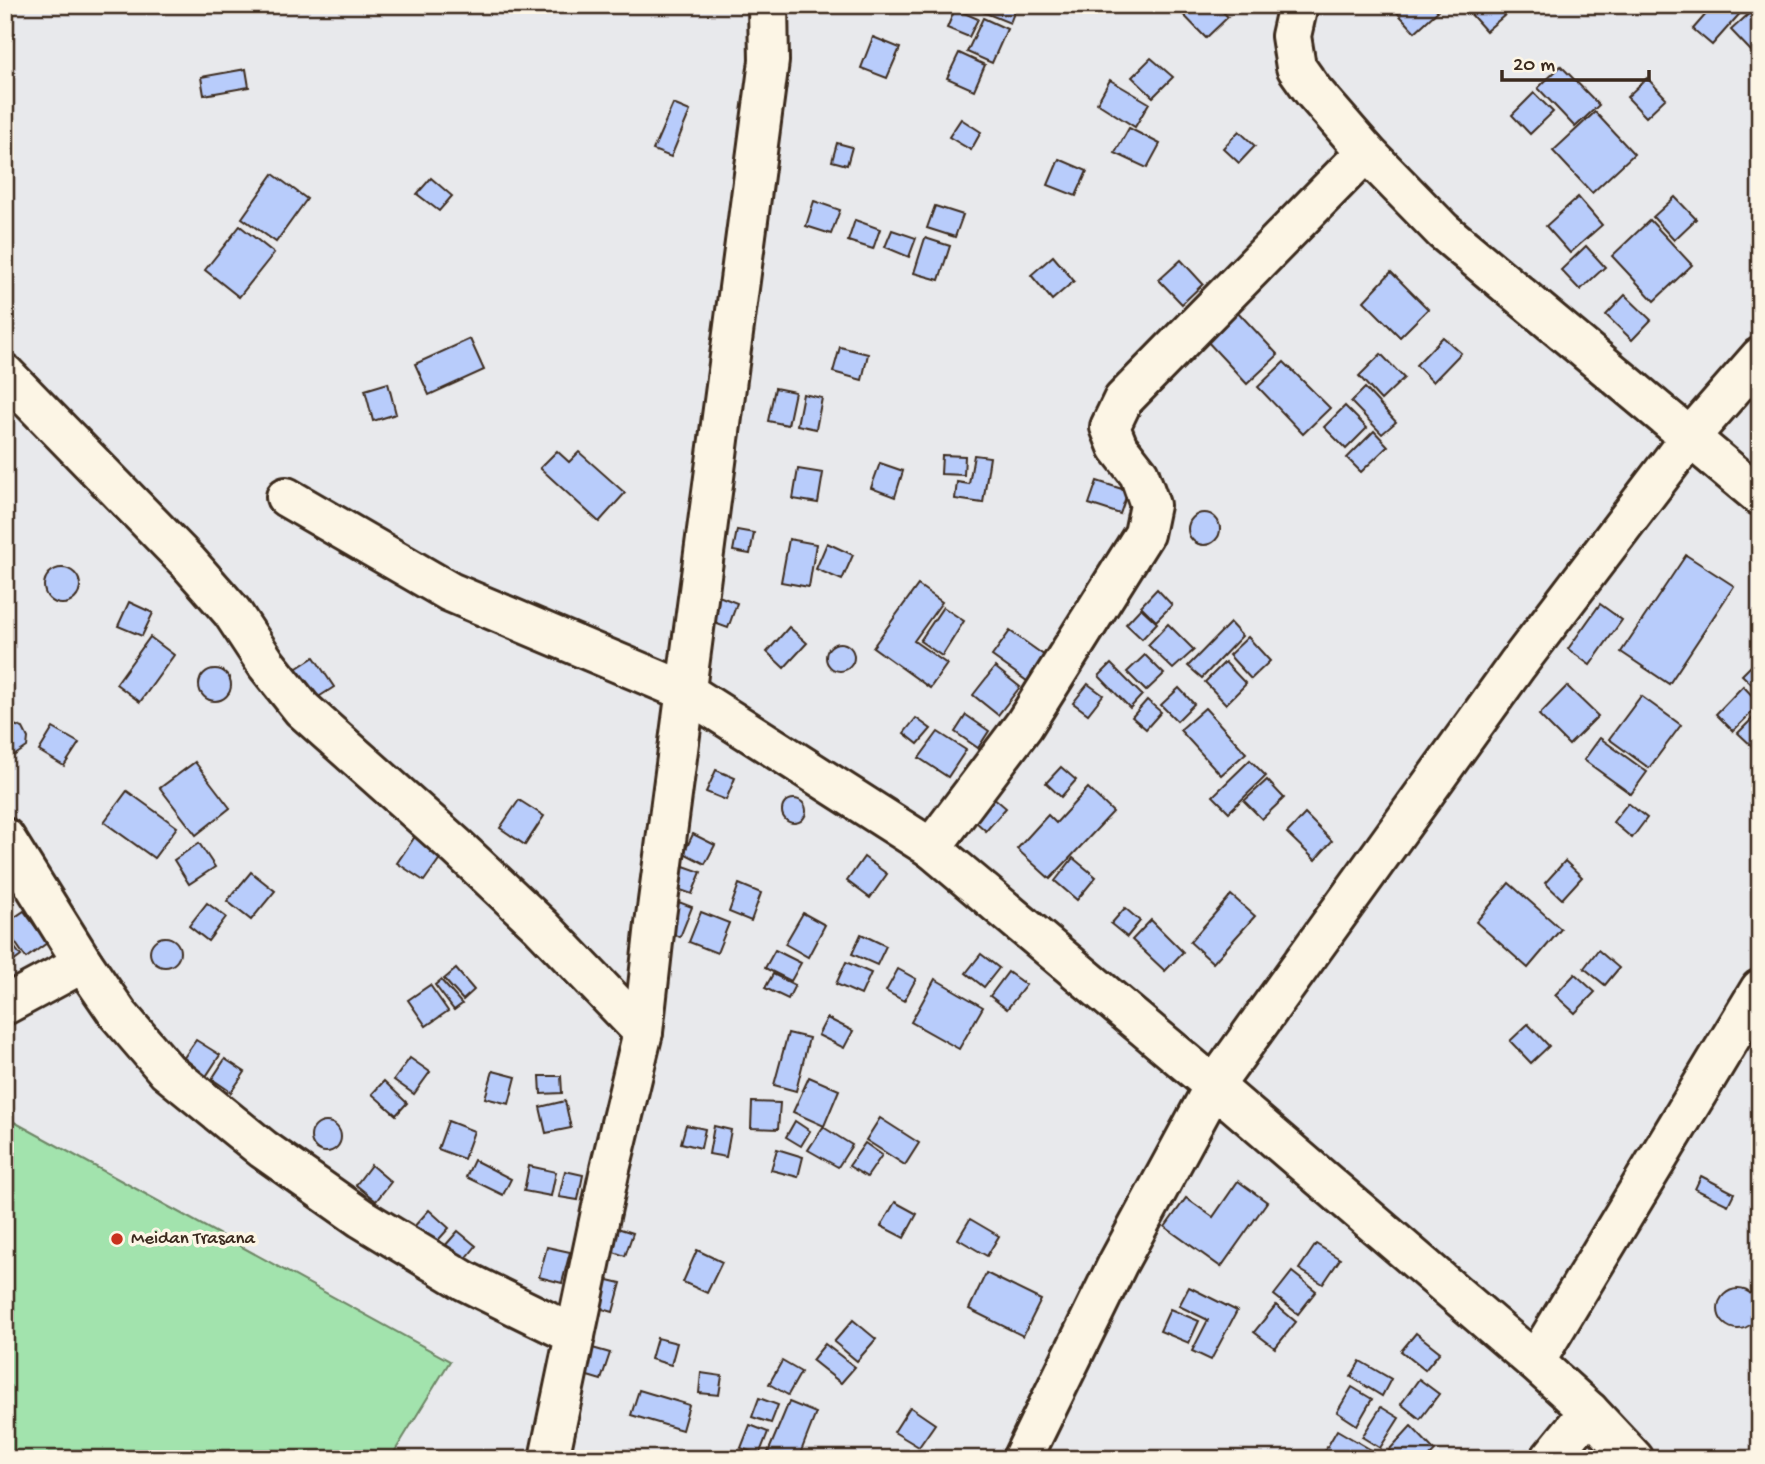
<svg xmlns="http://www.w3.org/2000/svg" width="1765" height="1464" viewBox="0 0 1765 1464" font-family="'Gochi Hand',sans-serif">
<rect width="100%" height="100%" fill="#e8e9ec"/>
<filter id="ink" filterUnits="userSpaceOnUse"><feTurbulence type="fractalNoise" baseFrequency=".0143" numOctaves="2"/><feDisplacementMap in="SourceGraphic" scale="14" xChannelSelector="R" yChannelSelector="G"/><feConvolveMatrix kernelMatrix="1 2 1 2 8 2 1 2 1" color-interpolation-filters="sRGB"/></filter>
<g filter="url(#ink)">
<!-- green -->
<polygon fill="#a2e3ad" stroke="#6e8666" stroke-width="2" points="5,1117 450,1361 390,1459 5,1459"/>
<!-- building -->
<g fill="#b8ccfb" stroke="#3b2a1e" stroke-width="2">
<polygon points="966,5 1017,5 1010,23"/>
<polygon points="1174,5 1216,5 1228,17 1206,38"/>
<polygon points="1432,5 1438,11 1415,32 1391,6"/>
<polygon points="1474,5 1509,5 1512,9 1486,31 1468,11"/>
<polygon points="1714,5 1737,5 1743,10 1712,45 1693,29"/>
<polygon points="955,9 978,19 969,37 947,28"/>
<polygon points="1752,11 1760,19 1760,45 1752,52 1731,30"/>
<polygon points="983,18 1007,29 992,63 967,52"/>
<polygon points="873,37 900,48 887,78 861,68"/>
<polygon points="959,53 985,65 974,90 947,78"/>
<polygon points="1151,58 1173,77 1153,97 1132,77"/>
<polygon points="1561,66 1599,105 1575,127 1538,88"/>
<polygon points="246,69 249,87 204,95 201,77"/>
<polygon points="1647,78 1666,98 1646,117 1627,97"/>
<polygon points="1110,80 1149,103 1135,127 1097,103"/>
<polygon points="1534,93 1553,112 1530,134 1512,115"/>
<polygon points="673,104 690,111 671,157 653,150"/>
<polygon points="1595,112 1634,154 1592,193 1553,151"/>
<polygon points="961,119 981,132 971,150 949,137"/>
<polygon points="1129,128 1160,144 1147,168 1115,153"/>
<polygon points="1239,131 1255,146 1239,163 1223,148"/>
<polygon points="837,143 852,147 847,165 832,161"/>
<polygon points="1059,159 1087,171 1076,196 1048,185"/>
<polygon points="273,174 307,199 276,242 242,218"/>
<polygon points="431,178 452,196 439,211 417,194"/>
<polygon points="1578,197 1602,225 1570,253 1546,226"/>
<polygon points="1675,197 1696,219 1674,240 1653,217"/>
<polygon points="814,201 840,210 831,234 806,226"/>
<polygon points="935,206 963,215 955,237 927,228"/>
<polygon points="855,220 880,229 873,249 848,241"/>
<polygon points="1650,220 1692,265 1654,301 1612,256"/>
<polygon points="240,226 274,253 239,297 205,270"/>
<polygon points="892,230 916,238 909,257 885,247"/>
<polygon points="925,238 950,246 939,280 914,273"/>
<polygon points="1586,246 1605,267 1580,290 1561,270"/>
<polygon points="1053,256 1074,281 1052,300 1031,275"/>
<polygon points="1181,260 1203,284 1182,304 1159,280"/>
<polygon points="1391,272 1428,309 1400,337 1364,301"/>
<polygon points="1625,295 1651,320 1632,340 1606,315"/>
<polygon points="1236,310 1278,355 1247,384 1205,339"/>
<polygon points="1443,337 1461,353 1433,382 1416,365"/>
<polygon points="470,339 484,370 429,395 415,364"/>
<polygon points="840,347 868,354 862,380 833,372"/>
<polygon points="1381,354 1404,378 1381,400 1359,376"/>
<polygon points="1284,362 1330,408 1303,434 1258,387"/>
<polygon points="388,383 396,414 373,421 365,390"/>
<polygon points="775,388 795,392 788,425 768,421"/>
<polygon points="1365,388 1396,422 1382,434 1351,402"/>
<polygon points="803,394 822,398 816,429 797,425"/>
<polygon points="1345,406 1367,428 1346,449 1324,427"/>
<polygon points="1374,431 1388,446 1361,472 1347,458"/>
<polygon points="557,451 569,462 579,452 625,493 599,522 540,468"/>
<polygon points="942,455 965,456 964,475 941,474"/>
<polygon points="974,455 990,457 983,503 955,499 957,482 969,484"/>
<polygon points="880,463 903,471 895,497 871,488"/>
<polygon points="798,469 823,473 818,503 793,499"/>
<polygon points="1097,481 1128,491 1120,514 1089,504"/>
<circle cx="1204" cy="529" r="16"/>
<polygon points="737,530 754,533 750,554 733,551"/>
<polygon points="789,539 816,544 809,587 781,582"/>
<polygon points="827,543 853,555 842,580 816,569"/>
<polygon points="1686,555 1734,586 1669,684 1621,652"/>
<circle cx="62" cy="586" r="18"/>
<polygon points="918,585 942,602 914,641 947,664 930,688 873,647"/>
<polygon points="1157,589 1172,605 1156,621 1141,606"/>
<polygon points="716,595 737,603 728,628 706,620"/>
<polygon points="129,602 153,613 142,636 118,626"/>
<polygon points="1600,604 1622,620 1590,665 1568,649"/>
<polygon points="943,607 964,621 942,656 920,641"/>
<polygon points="1141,608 1157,623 1142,639 1126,624"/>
<polygon points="1230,623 1242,636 1202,678 1188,666"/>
<polygon points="1168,624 1194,650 1173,669 1148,645"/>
<polygon points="789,627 807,643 784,668 767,652"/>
<polygon points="1010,631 1045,656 1027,681 992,656"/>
<polygon points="150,637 174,655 140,702 116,684"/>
<polygon points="1248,637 1270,661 1251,679 1229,655"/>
<circle cx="840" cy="657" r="14"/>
<polygon points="1145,655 1164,674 1146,691 1127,672"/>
<polygon points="314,657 334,687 303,707 283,677"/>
<polygon points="1760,657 1760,692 1742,675"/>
<polygon points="1225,662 1246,684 1226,704 1205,682"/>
<polygon points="1111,664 1142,695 1130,708 1099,676"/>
<polygon points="995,667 1020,687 998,715 973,695"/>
<circle cx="215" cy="685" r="16"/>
<polygon points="1088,684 1103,695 1088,714 1073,703"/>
<polygon points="1567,686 1598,716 1569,745 1539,715"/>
<polygon points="1743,686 1760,704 1733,731 1716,714"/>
<polygon points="1179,688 1194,704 1177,721 1161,705"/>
<polygon points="1641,696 1681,725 1649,768 1609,739"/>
<polygon points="1147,700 1161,712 1146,729 1132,717"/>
<polygon points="1205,708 1246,753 1221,775 1180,730"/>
<polygon points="1760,711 1760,740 1753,747 1738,733"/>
<polygon points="966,715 989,731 978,748 955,732"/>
<polygon points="916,718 931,729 918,744 904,733"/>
<polygon points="14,725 23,728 28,738 27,747 15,755 5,753 5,727"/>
<polygon points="53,728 79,743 64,766 39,751"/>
<polygon points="938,732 966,750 948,777 919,758"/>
<polygon points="1600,738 1647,772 1631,794 1584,760"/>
<polygon points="1250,760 1266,776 1229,812 1213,796"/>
<polygon points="195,762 230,808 196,835 160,788"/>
<polygon points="1061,767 1076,780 1061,797 1046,783"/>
<polygon points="716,770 735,778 726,800 706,792"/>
<polygon points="1267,780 1284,798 1262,819 1244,801"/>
<polygon points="1088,788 1113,812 1050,879 1017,849 1048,815 1056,823"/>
<polygon points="985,790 1006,808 986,831 965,812"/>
<polygon points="127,791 177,827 154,858 104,822"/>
<circle cx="794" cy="811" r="12"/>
<polygon points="519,800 544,816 525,845 500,828"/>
<polygon points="1628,803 1647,818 1632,838 1613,822"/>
<polygon points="1305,814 1332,841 1315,860 1287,833"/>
<polygon points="693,834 715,845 705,864 684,853"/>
<polygon points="416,835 443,854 424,881 397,863"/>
<polygon points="199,843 215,867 189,884 174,860"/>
<polygon points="864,857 887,874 870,898 847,881"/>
<polygon points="1073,858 1096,877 1077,900 1055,881"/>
<polygon points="1565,861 1582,877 1562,899 1545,883"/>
<polygon points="678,864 701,872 692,894 669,886"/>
<polygon points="251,872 275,891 251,920 227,901"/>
<polygon points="1509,883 1561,929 1528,968 1476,922"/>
<polygon points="739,884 761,893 751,921 729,912"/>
<polygon points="1231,895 1255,916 1213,963 1190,942"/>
<polygon points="671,899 692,907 680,937 659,929"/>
<polygon points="207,903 226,917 208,941 189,926"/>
<polygon points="1125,908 1140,921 1127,937 1111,924"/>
<polygon points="24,911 47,943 26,958 5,928 5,924"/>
<polygon points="701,912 729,923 717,953 689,942"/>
<polygon points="803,913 825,925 808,957 785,944"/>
<polygon points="1151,920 1183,952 1165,971 1132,940"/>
<polygon points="861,934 886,946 877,965 852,954"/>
<polygon points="5,935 21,956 13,962 5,951"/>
<circle cx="165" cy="952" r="15"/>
<polygon points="775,950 801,963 791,981 765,968"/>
<polygon points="1598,950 1619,968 1605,985 1584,968"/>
<polygon points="981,954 999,968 984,987 966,973"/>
<polygon points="846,962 871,973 861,995 836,984"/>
<polygon points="456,969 474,990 463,1000 444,979"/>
<polygon points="898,969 916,979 904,1001 886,991"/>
<polygon points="1008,972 1026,985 1007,1009 990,996"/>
<polygon points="773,974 795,985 788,999 765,988"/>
<polygon points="1575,974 1595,992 1575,1013 1555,995"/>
<polygon points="935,979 983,1007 959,1049 911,1022"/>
<polygon points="441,980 462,1004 454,1010 435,985"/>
<polygon points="430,985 448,1011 426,1026 408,1000"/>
<polygon points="827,1018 853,1031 844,1048 818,1035"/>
<polygon points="1528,1024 1549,1046 1531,1063 1510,1041"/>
<polygon points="788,1033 809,1038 796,1091 774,1085"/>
<polygon points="196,1040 220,1055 205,1078 181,1062"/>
<polygon points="410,1058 430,1072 414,1094 394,1080"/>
<polygon points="225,1059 245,1072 231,1092 212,1079"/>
<polygon points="493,1071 516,1077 509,1104 485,1098"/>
<polygon points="540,1076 561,1076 562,1093 541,1094"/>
<polygon points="809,1077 839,1090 824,1126 793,1112"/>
<polygon points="384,1081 407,1103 396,1115 372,1094"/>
<polygon points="565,1101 571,1128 546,1133 540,1107"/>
<polygon points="752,1102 780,1103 778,1129 751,1128"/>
<polygon points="880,1118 919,1143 905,1165 866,1140"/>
<polygon points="448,1121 474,1131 464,1159 438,1149"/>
<polygon points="795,1121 810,1131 801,1146 786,1137"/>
<circle cx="326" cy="1137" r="15"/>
<polygon points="686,1125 705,1129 701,1148 681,1143"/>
<polygon points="714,1126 731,1130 726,1157 709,1154"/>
<polygon points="823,1127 852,1145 838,1167 808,1150"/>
<polygon points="865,1143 882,1155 867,1177 849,1166"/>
<polygon points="777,1149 803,1157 798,1177 771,1170"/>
<polygon points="474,1160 511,1179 503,1195 466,1177"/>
<polygon points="371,1165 391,1182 376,1201 356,1185"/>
<polygon points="529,1166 556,1172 551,1196 524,1191"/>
<polygon points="565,1171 583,1175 578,1200 559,1197"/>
<polygon points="1701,1176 1734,1193 1728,1205 1695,1189"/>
<polygon points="1238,1181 1267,1202 1221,1267 1165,1227 1186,1198 1213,1217"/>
<polygon points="895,1202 917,1214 904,1238 881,1226"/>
<polygon points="429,1210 449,1228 432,1247 412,1229"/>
<polygon points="970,1219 999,1236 987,1256 958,1239"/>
<polygon points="611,1226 633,1233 625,1256 602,1248"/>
<polygon points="458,1231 476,1246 456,1271 437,1255"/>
<polygon points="1316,1244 1340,1259 1323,1284 1299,1269"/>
<polygon points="547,1247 570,1252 562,1283 539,1277"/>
<polygon points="697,1250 722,1262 707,1293 683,1282"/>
<polygon points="1292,1272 1316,1291 1298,1314 1274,1295"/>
<polygon points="986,1273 1041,1300 1023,1336 969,1309"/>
<polygon points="600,1278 621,1283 613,1312 592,1306"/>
<polygon points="1189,1287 1237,1311 1211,1360 1192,1351 1208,1320 1179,1306"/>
<circle cx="1738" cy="1309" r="20"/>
<polygon points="1276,1305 1296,1322 1275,1348 1254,1332"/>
<polygon points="1170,1309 1199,1321 1189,1343 1160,1331"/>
<polygon points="853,1320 876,1339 857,1361 834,1342"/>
<polygon points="1416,1333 1440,1352 1425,1370 1401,1351"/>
<polygon points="657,1338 677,1343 671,1365 651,1359"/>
<polygon points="825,1344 855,1367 841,1383 812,1360"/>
<polygon points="589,1347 610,1353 601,1380 581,1374"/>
<polygon points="782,1361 801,1372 788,1395 769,1384"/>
<polygon points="1360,1361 1391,1379 1382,1396 1351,1377"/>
<polygon points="701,1373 722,1376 719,1395 699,1393"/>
<polygon points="1419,1379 1439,1394 1420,1419 1401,1404"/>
<polygon points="1352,1387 1372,1399 1357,1425 1337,1412"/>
<polygon points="639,1390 689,1405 682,1430 631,1415"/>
<polygon points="759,1398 778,1405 771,1423 752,1417"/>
<polygon points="789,1402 816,1413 798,1459 777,1459 767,1455"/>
<polygon points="910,1407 935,1424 919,1447 894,1432"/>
<polygon points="1381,1407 1399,1418 1380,1448 1362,1437"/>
<polygon points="750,1425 768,1432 759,1455 741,1448"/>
<polygon points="1411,1426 1435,1451 1427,1459 1398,1459 1389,1450"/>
<polygon points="1337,1430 1373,1451 1368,1459 1327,1459 1322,1456"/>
</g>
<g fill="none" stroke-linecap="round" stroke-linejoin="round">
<defs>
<g id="minor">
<polyline points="1298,5 1291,36 1296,67 1313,91 1366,152 1443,231 1760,496"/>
<polyline points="5,374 188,562 232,612 267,665 302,709 457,847 541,926 643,1032"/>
<polyline points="286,497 450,592 685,691 931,848 1214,1086 1535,1362 1589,1411 1634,1459"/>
<polyline points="5,838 83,963 118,1014 167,1071 263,1149 361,1218 465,1281 575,1335"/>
<polyline points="931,848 1024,725 1144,534 1150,505 1139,474 1118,447 1110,427 1123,400 1366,152"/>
<polyline points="5,1005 83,963"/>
<polyline points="1535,1362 1760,989"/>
<polyline points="549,1459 610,1169 643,1032 655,924 769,61 768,5"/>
<polyline points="1022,1459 1118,1263 1214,1086 1517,665 1690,437 1760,357"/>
<polyline points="1550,1459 1589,1411"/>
</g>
</defs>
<!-- minor casing -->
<use href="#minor" stroke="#3b2a1e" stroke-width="44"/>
<!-- minor -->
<use href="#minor" stroke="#fcf5e5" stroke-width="38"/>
</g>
</g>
<!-- markers -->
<circle fill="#c8321e" stroke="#fcf5e5" stroke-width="2.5" cx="117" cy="1239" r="7"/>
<g text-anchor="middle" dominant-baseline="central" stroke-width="7" stroke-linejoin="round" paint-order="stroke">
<!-- poi labels -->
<g font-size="19" fill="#3b2a1e" stroke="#fcf5e5" text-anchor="start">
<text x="131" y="1239">Meidan Trasana</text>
</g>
</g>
<!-- margin -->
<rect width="1765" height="1464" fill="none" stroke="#fcf5e5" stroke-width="28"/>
<rect x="14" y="14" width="1737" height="1436" fill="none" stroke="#3b2a1e" stroke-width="2.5" filter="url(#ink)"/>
<!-- scale -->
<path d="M1502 70v10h147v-10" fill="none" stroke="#3b2a1e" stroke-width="3.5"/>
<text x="1513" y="70" font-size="21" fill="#3b2a1e" stroke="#fcf5e5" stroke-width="5" paint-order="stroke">20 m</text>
</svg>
